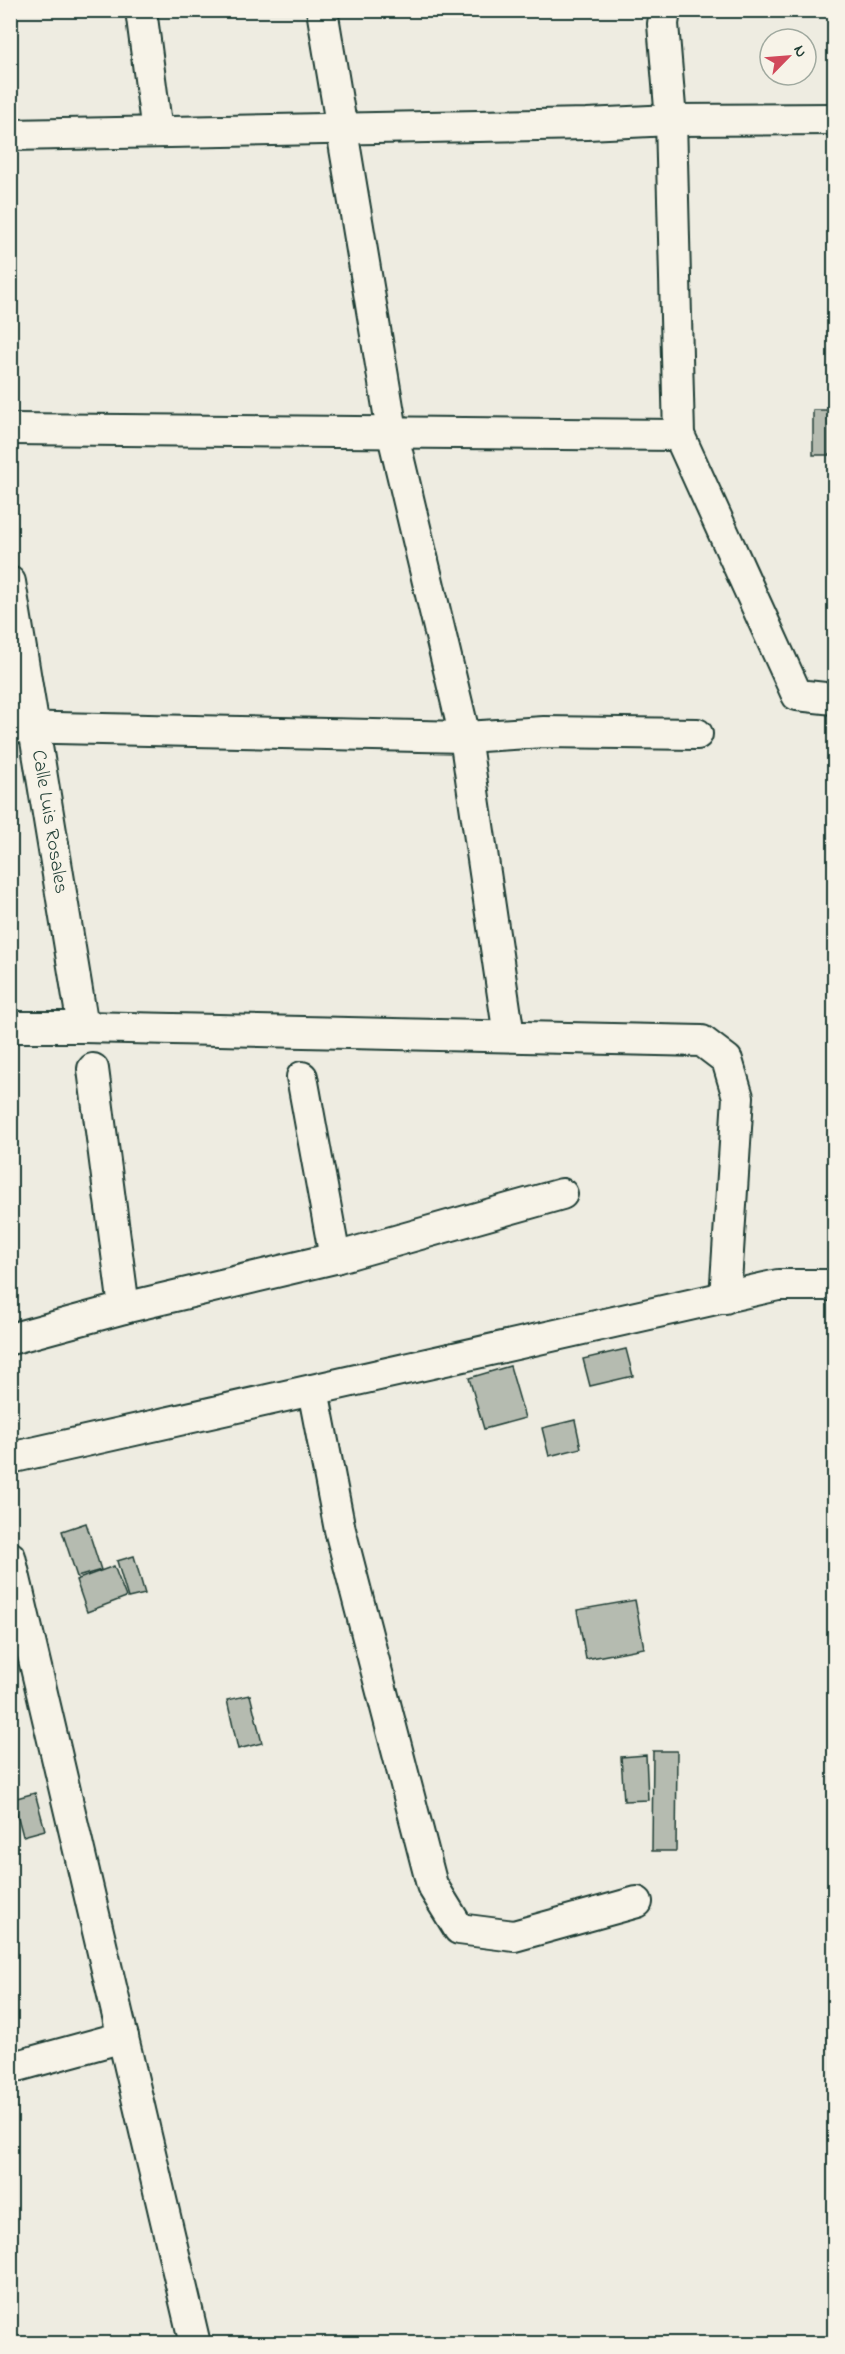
<svg xmlns="http://www.w3.org/2000/svg" width="845" height="2354" viewBox="0 0 845 2354" font-family="'Indie Flower',sans-serif">
<rect width="100%" height="100%" fill="#eeece1"/>
<filter id="ink" filterUnits="userSpaceOnUse"><feTurbulence type="fractalNoise" baseFrequency=".0167" numOctaves="2"/><feDisplacementMap in="SourceGraphic" scale="12" xChannelSelector="R" yChannelSelector="G"/><feConvolveMatrix kernelMatrix="1 2 1 2 8 2 1 2 1" color-interpolation-filters="sRGB"/></filter>
<g filter="url(#ink)">
<!-- building -->
<g fill="#b5bbb0" stroke="#1f3d34" stroke-width="1.5">
<rect x="813" y="410" width="21" height="45"/>
<polygon points="626,1349 633,1376 590,1386 583,1359"/>
<polygon points="510,1366 525,1418 484,1429 469,1378"/>
<polygon points="575,1420 581,1448 549,1456 542,1428"/>
<polygon points="86,1523 101,1570 77,1577 62,1531"/>
<polygon points="134,1556 145,1594 128,1598 117,1561"/>
<polygon points="114,1566 126,1597 87,1612 76,1580"/>
<polygon points="635,1600 644,1648 586,1659 577,1610"/>
<polygon points="250,1695 262,1743 238,1749 227,1700"/>
<polygon points="653,1751 677,1751 676,1851 652,1851"/>
<polygon points="646,1755 648,1800 624,1801 621,1757"/>
<polygon points="35,1793 45,1830 23,1836 13,1799"/>
</g>
<g fill="none" stroke-linecap="round" stroke-linejoin="round">
<defs>
<g id="minor">
<polyline points="141,10 157,132"/>
<polyline points="322,10 392,431 465,737 509,1036"/>
<polyline points="665,10 663,24 671,120 679,435 797,695 834,699"/>
<polyline points="10,135 587,124 671,120 834,119"/>
<polyline points="10,429 679,435"/>
<path id="s1" d="M10,582L83,1027"/>
<polyline points="10,727 465,737 544,732 697,734"/>
<polyline points="10,1027 83,1027 702,1041 727,1060 738,1097 725,1298"/>
<polyline points="93,1069 124,1308"/>
<polyline points="302,1077 335,1258"/>
<polyline points="10,1339 124,1308 335,1258 562,1194"/>
<polyline points="313,1390 340,1530 432,1885 459,1929 514,1936 637,1902"/>
<polyline points="10,1458 778,1285 834,1285"/>
<polyline points="10,1557 195,2344"/>
<polyline points="10,2068 123,2037"/>
</g>
</defs>
<!-- minor casing -->
<use href="#minor" stroke="#1f3d34" stroke-width="34"/>
<!-- minor -->
<use href="#minor" stroke="#f7f3e8" stroke-width="30"/>
</g>
</g>
<g text-anchor="middle" dominant-baseline="central" stroke-width="4.5" stroke-linejoin="round" paint-order="stroke">
<!-- street labels -->
<g font-size="20" fill="#1f3d34" stroke="#f7f3e8">
<text stroke="none"><textPath href="#s1" startOffset="243">Calle Luis Rosales</textPath></text>
</g>
</g>
<!-- margin -->
<rect width="845" height="2354" fill="none" stroke="#f7f3e8" stroke-width="36"/>
<rect x="18" y="18" width="809" height="2318" fill="none" stroke="#1f3d34" stroke-width="2" filter="url(#ink)"/>
<!-- north arrow -->
<g transform="translate(788 57) rotate(65)"><circle r="28" fill="#f7f3e8" stroke="#a1aaa0" stroke-width="1.5"/>
<path d="M0-4.5L10 22L0 15L-10 22Z" fill="#d1495b"/>
<text y="-9" font-size="16" font-weight="bold" text-anchor="middle" fill="#1f3d34">N</text>
</g>
</svg>
